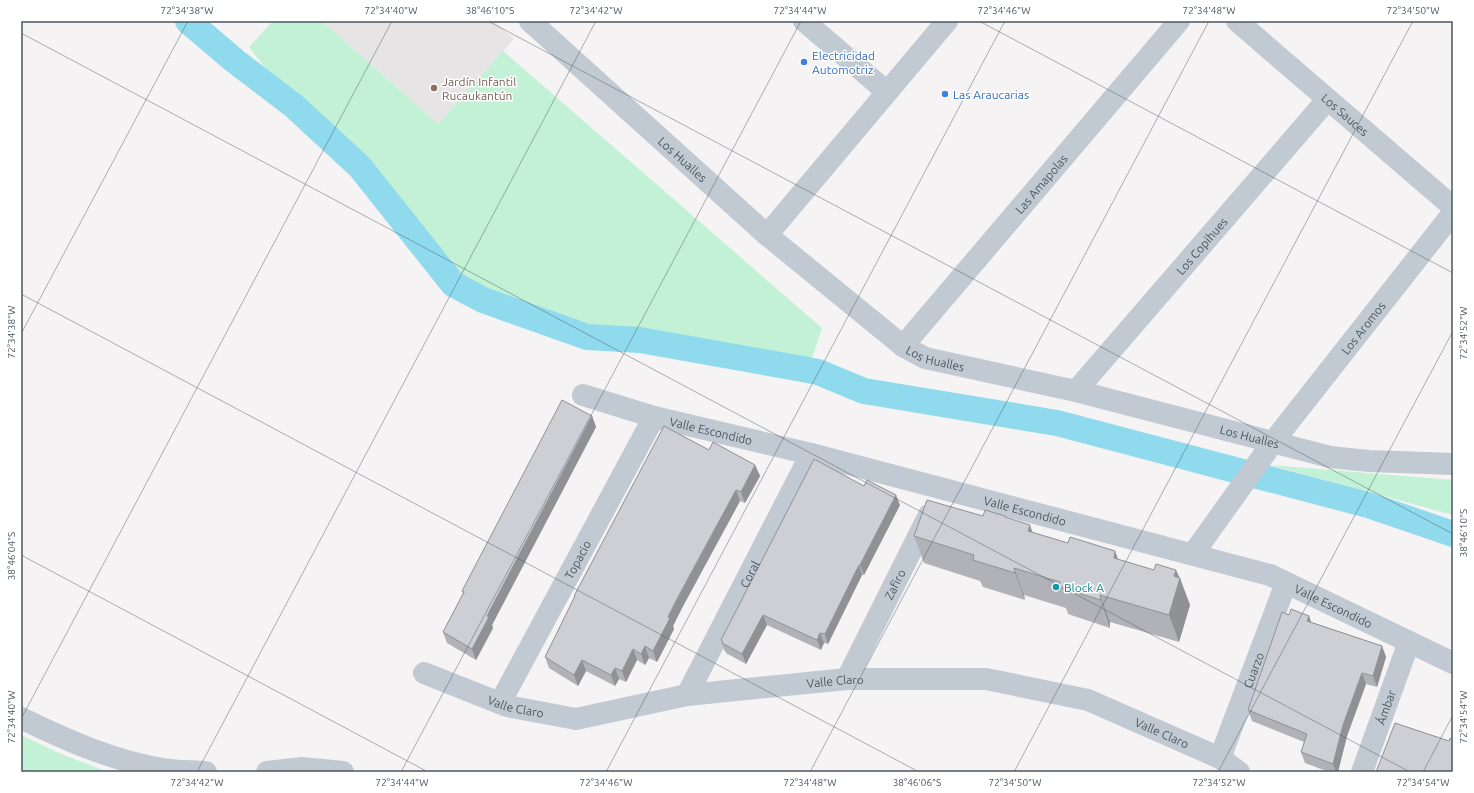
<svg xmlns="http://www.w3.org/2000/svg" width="1474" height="793" viewBox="0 0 1474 793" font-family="Ubuntu,sans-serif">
<rect width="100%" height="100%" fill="#f5f3f3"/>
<!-- education -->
<polygon fill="#e6e4e5" points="322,21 494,21 514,39 438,124"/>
<!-- green -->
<g fill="#c3f1d5">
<polygon points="273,21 322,21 438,124 503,51 822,328 808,370 640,340 587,337 483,300 453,284 360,167 294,106 249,47"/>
<polygon points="1270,465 1453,480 1453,515"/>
<polygon points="21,735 61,754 108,772 21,772"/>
</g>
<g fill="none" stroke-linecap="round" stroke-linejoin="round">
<!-- canal -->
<polyline stroke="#90daee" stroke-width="26" points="188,21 235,61 294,106 360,167 453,284 483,300 587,337 640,340 808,370 818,372 864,391 1057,423 1368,505 1453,534"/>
<!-- street -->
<g stroke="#c1cad2" stroke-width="22">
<path id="s1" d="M530,21L767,235L903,346L925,358L1076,391L1330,457L1369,461L1453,464"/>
<polyline points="804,21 887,92"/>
<path id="s2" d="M1237,21L1453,207"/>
<polyline points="767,235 947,21"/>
<path id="s3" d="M903,346L1179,21"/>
<path id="s4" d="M1076,391L1327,100"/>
<path id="s5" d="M583,395L654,417L811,454L1270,575L1453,663"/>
<path id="s6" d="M1193,554L1273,442L1453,213"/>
<path id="s7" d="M424,673L507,706L576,719L687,695L847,679H986L1088,700L1220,758L1239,772"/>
<path id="s8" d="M847,679L929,515"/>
<path id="s9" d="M687,695L811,454"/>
<path id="s10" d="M500,703L654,417"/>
<path d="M21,718C66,740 113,761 163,769C177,771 192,771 206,772"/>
<path id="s11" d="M1220,758L1286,583"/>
<polyline points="267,772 302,768 343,772"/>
<path id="s12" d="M1362,772L1409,642"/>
</g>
</g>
<!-- wall -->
<g fill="#b0b2b7">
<polygon points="592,416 596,427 492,625 493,628 476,660 447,643 443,632 463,594 462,591"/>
<polygon points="755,465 760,476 745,503 740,501 682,608 673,626 674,629 657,662 649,658 645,665 637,660 626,682 619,679 615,686 586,671 578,686 549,668 545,657 575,598 574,596"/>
<polygon points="900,505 864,575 862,575 828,644 824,643 821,650 767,625 746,664 726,653 725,651 724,650 721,640"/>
<polygon points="1005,516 1006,518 1032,533 1179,578 1190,605 1179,642 1110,622 1110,628 1068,614 1066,608 1024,595 1025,600 983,587 980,581 924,563 914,536"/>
<polygon points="1289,615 1309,616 1311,622 1382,646 1386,657 1377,687 1366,684 1347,736 1338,772 1329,772 1305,763 1301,752 1304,742 1252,721 1248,710"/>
</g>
<!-- shaded-wall -->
<g fill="#909195">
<polygon points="592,416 596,427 492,625 493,628 476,660 472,649 487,616"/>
<polygon points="755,465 760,476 745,503 741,492"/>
<polygon points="736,490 740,501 682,608 673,626 674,629 657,662 653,651 668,617"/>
<polygon points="896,495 900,505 864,575 860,565"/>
<polygon points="1030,525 1039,552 1028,531"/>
<polygon points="1115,551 1125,578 1114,558"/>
<polygon points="859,565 862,575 828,644 825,634"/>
<polygon points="1014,568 1024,595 1025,600 1015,573"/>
<polygon points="1176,570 1180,579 1180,578 1190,605 1179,642 1169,615 1174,576"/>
<polygon points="1100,595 1110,622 1110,628 1101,600"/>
<polygon points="763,615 767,625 746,664 742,654"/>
<polygon points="1309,616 1313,627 1307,621"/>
<polygon points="820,633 824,643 821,650 817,640"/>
<polygon points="645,646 649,658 645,665 641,654"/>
<polygon points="1382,646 1386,657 1377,687 1373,676"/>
<polygon points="633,649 637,660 626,682 622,671"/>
<polygon points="582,660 586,671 578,686 574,675"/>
<polygon points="615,668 619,679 615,686 611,675"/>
<polygon points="1362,673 1366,684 1347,736 1338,772 1336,772 1333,764 1343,725"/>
</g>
<!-- building -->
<g fill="#cdcfd5" stroke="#909195">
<polygon points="562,400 592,416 487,616 489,617 472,649 443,632 464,592 462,591"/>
<polygon points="664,426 709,450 713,442 755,465 741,492 736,490 678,597 668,617 670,618 653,651 645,646 641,654 633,649 622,671 615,668 611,675 582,660 574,675 545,657 575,596 574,596"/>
<polygon points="814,459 864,486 867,480 896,495 860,565 859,565 825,634 820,633 817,640 763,615 742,654 722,643 723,642 721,640"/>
<polygon points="927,500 983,516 985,510 1005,516 1005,517 1030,525 1028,531 1068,543 1070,537 1115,551 1114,558 1154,570 1156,564 1176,570 1174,576 1180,578 1169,615 1100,595 1101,600 1058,587 1060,582 1014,568 1015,573 973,560 974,555 914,536"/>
<polygon points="1291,609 1309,616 1307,621 1382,646 1373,676 1362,673 1343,725 1333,764 1301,752 1307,734 1248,710 1282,612 1289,615"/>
<polygon points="1395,723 1449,741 1450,738 1453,740 1453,772 1376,772"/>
</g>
<!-- ticks -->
<path fill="none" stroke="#4a5661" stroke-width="1" stroke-opacity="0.45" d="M488,21L1453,534M979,21L1453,273M21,33L1410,772M21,294L919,772M21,334L188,21M21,555L428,772M21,719L392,21M197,772L596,21M401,772L801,21M606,772L1005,21M810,772L1209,21M1014,772L1413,21M1218,772L1453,331M1423,772L1453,715"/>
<!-- markers -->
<g fill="#3f7fe0" stroke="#fff" stroke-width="1.5">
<circle cx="804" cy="62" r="4"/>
<circle cx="945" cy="94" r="4"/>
</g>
<circle fill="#8d6e63" stroke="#fff" stroke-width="1.5" cx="434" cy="88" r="4"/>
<circle fill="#0f9aa8" stroke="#fff" stroke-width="1.5" cx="1056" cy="587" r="4"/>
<g text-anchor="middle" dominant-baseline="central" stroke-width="3" stroke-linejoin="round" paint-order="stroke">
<!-- shop labels -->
<g font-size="12" fill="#366cbe" stroke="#fff" text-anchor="start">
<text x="812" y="55">Electricidad<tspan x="812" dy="14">Automotriz</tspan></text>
<text x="953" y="94">Las Araucarias</text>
</g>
<!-- education labels -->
<g font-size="12" fill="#785e54" stroke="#fff" text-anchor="start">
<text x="442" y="81">Jardín Infantil<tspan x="442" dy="14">Rucaukantún</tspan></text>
</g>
<!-- street labels -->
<g font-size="12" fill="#4a5661" stroke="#fff">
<text stroke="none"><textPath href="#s2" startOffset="143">Los Sauces</textPath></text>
<text stroke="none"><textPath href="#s1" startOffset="206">Los Hualles</textPath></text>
<text stroke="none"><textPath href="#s3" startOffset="213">Las Amapolas</textPath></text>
<text stroke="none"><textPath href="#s4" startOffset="192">Los Copihues</textPath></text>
<text stroke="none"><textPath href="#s6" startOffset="283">Los Aromos</textPath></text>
<text stroke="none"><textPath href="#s1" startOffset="530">Los Hualles</textPath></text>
<text stroke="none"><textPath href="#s5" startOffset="133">Valle Escondido</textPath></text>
<text stroke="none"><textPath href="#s1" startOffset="854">Los Hualles</textPath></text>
<text stroke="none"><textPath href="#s5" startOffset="457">Valle Escondido</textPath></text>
<text stroke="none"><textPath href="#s10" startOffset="163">Topacio</textPath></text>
<text stroke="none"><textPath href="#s9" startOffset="136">Coral</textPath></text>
<text stroke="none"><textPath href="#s8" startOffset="106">Zafiro</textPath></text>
<text stroke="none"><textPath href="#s5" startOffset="781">Valle Escondido</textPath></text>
<text stroke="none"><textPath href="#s11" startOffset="94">Cuarzo</textPath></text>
<text stroke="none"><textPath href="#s7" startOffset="422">Valle Claro</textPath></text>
<text stroke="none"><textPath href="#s7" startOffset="98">Valle Claro</textPath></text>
<text stroke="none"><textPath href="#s12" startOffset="69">Ámbar</textPath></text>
<text stroke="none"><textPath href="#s7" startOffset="758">Valle Claro</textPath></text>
</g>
<!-- culture labels -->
<g font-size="12" fill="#0d838f" stroke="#fff" text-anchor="start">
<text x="1064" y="587">Block A</text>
</g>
</g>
<!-- border -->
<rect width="1474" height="793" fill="none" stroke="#ffffff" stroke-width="44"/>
<rect x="22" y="22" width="1430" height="749" fill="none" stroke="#4a5661" stroke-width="1.5"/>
<g font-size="10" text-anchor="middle" fill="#4a5661">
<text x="187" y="14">72°34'38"W</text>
<text x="391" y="14">72°34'40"W</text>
<text x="490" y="14">38°46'10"S</text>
<text x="596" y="14">72°34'42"W</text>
<text x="800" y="14">72°34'44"W</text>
<text x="1004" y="14">72°34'46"W</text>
<text x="1209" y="14">72°34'48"W</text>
<text x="1413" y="14">72°34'50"W</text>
<text transform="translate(11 332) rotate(-90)" y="4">72°34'38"W</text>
<text transform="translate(1463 333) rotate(-90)" y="4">72°34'52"W</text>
<text transform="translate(1463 533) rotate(-90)" y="4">38°46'10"S</text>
<text transform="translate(11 556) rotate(-90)" y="4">38°46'04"S</text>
<text transform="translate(11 717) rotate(-90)" y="4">72°34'40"W</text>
<text transform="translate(1463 717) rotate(-90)" y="4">72°34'54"W</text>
<text x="197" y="786">72°34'42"W</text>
<text x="402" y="786">72°34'44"W</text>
<text x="606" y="786">72°34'46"W</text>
<text x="810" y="786">72°34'48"W</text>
<text x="917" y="786">38°46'06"S</text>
<text x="1015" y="786">72°34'50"W</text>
<text x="1219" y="786">72°34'52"W</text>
<text x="1423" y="786">72°34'54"W</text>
</g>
</svg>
